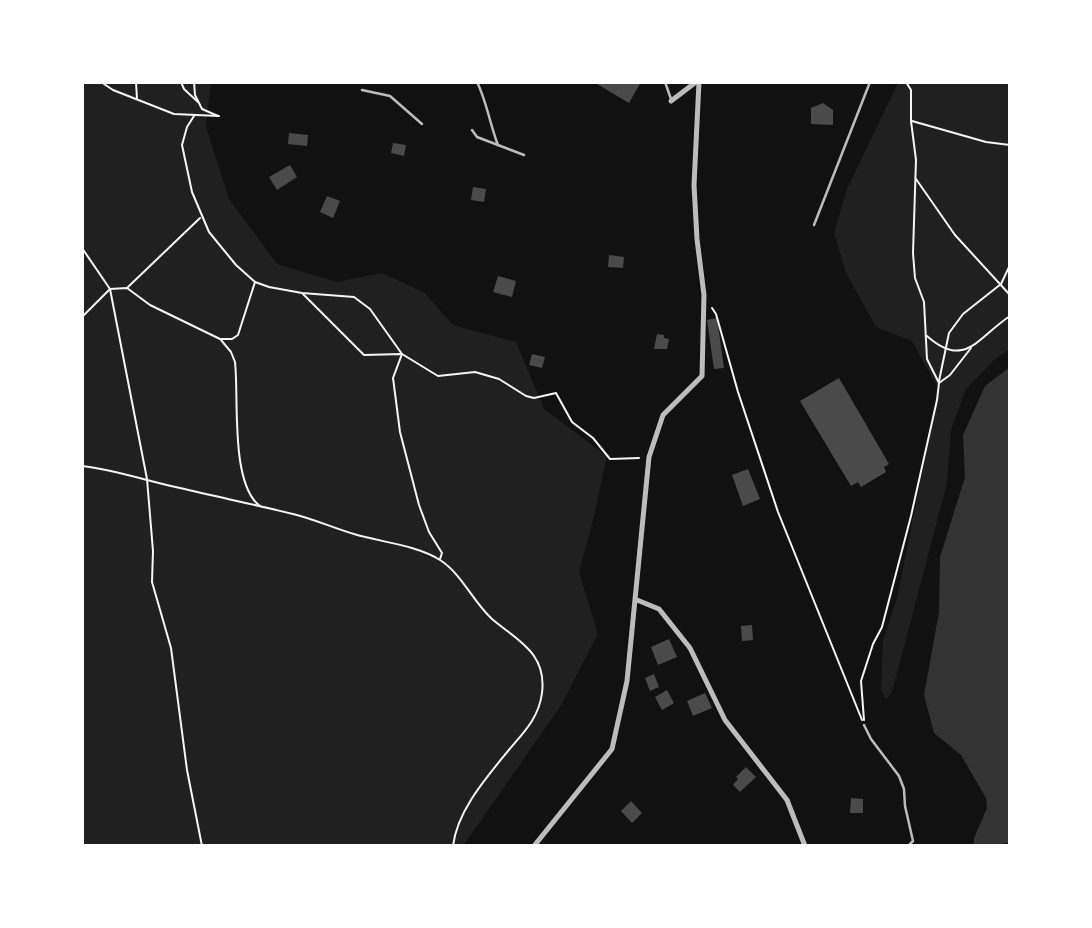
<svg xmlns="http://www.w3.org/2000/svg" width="1092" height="928" viewBox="0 0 1092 928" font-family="Barlow,sans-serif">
<rect width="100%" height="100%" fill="#111"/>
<!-- green -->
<g fill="#202020">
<polygon points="82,82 211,82 206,127 229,199 277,264 337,282 382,273 425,293 453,325 516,342 544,409 607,456 594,516 579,572 598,634 560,707 463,846 82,846"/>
<polygon points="1010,82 1010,349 995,359 966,389 951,430 947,483 900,662 891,694 886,699 881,690 883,640 897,598 937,400 938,388 912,341 876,327 846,273 834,233 847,189 898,83"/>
</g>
<!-- water -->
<polygon fill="#333" points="1010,367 1010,843 974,846 974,838 987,808 986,798 961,755 934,733 924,695 939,612 940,557 965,477 963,435 985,386"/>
<!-- building -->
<g fill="#4a4a4a">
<polygon points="599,82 641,82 629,103 597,84"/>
<polygon points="823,103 833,110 833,125 811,124 811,108"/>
<polygon points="289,133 308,135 307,146 288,144"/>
<polygon points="393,143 406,145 404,156 391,153"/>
<polygon points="290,165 297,177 277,190 269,177"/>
<polygon points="473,187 486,189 484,202 471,200"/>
<polygon points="327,196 340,201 333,218 320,212"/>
<polygon points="609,255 624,257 623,268 608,267"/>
<polygon points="498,276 516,281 512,297 493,292"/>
<polygon points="717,318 724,368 714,369 707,320"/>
<polygon points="657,334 664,335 664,338 669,339 667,349 654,349"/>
<polygon points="532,354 545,357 542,368 529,365"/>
<polygon points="839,378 889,464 884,467 886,472 861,487 858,482 851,486 800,401"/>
<polygon points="748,469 760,499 743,506 732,475"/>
<polygon points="752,625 753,640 742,641 741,626"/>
<polygon points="669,639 677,657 658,665 651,647"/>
<polygon points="654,674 659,687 650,691 645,678"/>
<polygon points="667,690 674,703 662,710 655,697"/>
<polygon points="705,693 712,708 693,716 687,701"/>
<polygon points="746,767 756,777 740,792 733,785 738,779 736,777"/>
<polygon points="851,798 863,799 863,813 850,813"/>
<polygon points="631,801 642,813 632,823 621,811"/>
</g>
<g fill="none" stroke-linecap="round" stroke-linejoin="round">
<!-- path -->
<g stroke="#f5f5f5" stroke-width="2">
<polyline points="101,82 113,90 174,114 219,116"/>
<polyline points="136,82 137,99"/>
<polyline points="181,82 184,89 198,102"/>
<polyline points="194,82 195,95 202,109 218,116"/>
<polyline points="194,116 187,127 182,145 192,192 209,232 236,265 255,282 269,287 302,293 354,297 370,309 402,354 438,376 475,372 499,379 526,396 534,398 556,393 572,422 593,438 610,459 639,458"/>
<polyline points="912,121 986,142 1010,145"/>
<polyline points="916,179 955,235 1010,295"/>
<polyline points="82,248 110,289 82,317"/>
<polyline points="128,287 200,218"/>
<polyline points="303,294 364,355 402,354 393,378 400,432 419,505 429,532 442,553 440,559"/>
<polyline points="712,308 716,314 738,392 778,512 862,720"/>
<path d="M927,336C965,370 978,337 1010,316"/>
<path d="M221,340L231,352L235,362C239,397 230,484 260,506"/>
<polyline points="939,381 949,333 963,314 1001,284 1010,265"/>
<polyline points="939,383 950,375 971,348"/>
<path d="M82,466C116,470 147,481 180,488C218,497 256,505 293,514C314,519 333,528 354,534C380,542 416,545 440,560C462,574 473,602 492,619C518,641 547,653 542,693C539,718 523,733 508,751C486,778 457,811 453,846"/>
<polyline points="864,720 861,681 873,644 882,627 911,516 937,400 939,383 927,359 924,302 915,278 913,253 916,160 911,121 911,90 906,82"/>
<polyline points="202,846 187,770 171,648 152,582 153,551 147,479 110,289 127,288 150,305 220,339 232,339 238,335 255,282"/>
</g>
<!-- service -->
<g stroke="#bcbcbc" stroke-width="2.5">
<path d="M477,82C487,102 490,125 498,145L524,155"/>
<polyline points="665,82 671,99"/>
<polyline points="362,90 390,96 422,124"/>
<polyline points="472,130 477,137 498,145"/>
<polyline points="814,225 870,82"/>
<polyline points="864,725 871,739 899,776 904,789 905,806 913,841 908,846"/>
</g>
<!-- minor -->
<g stroke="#bcbcbc" stroke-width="5">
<polyline points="671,101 696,82"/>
<polyline points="637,600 659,609 690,648 725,720 787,800 805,846"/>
<polyline points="534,846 612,749 627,681 649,457 663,415 702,376 704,295 697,239 694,185 699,82"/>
</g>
</g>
<!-- border -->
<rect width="1092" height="928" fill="none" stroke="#ffffff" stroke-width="168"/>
</svg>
